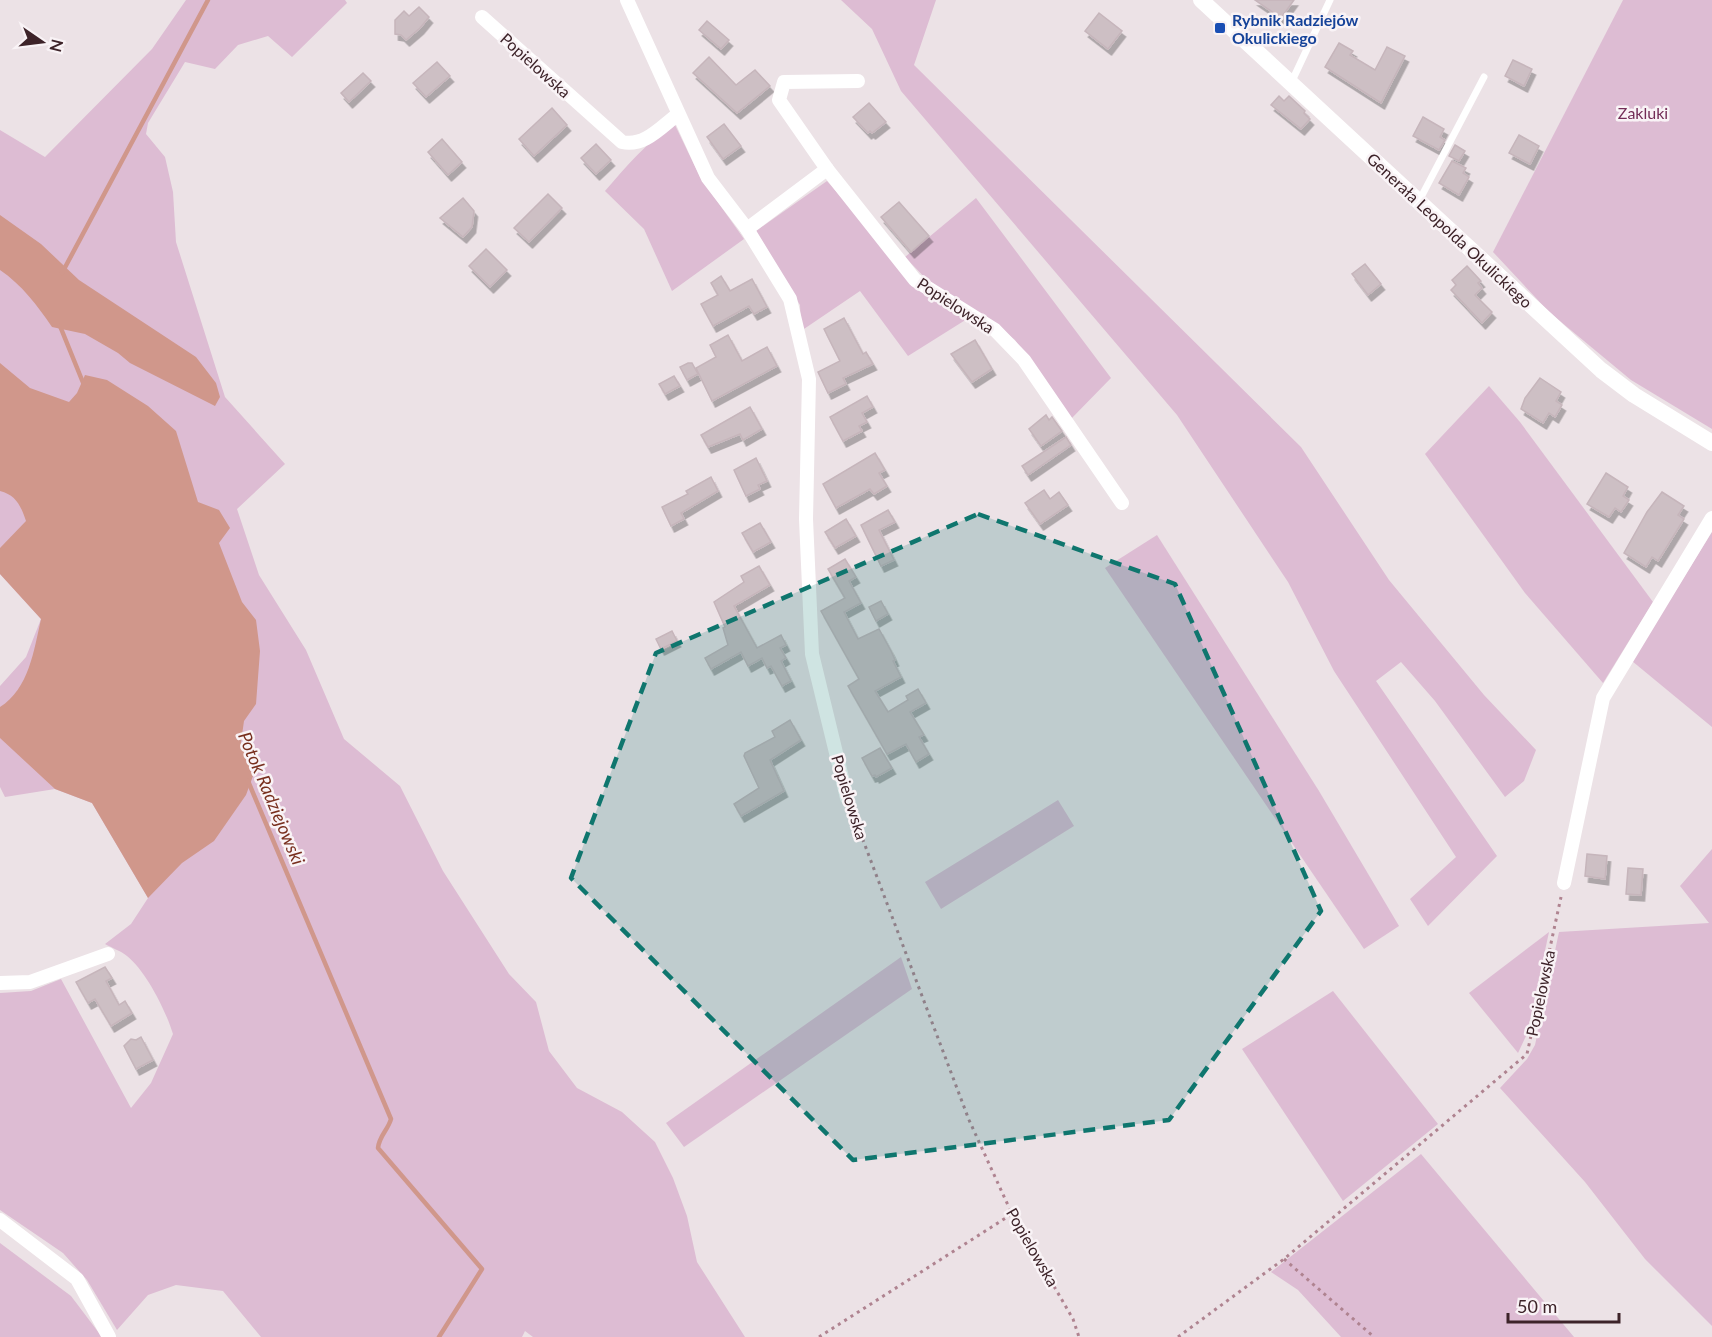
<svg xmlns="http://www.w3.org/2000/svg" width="1712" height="1337" viewBox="0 0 1712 1337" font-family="Lato,sans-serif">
<defs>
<filter id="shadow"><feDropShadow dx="3.5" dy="6" stdDeviation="0" flood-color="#0004"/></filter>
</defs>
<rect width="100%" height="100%" fill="#ece2e6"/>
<!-- green -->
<g fill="#ddbcd3">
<path d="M186,0H345L347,3L292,57L268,36L238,45L215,69L185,62L148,123L146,134L165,157L173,192L176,242L225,397L285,464L237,509L259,575L306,650L344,739L400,786L443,871L509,974L536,1002L549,1051L577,1088L622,1112L655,1142L673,1178L687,1216L697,1262L745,1337H533L525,1331L522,1337H261L223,1291L176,1285L148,1295L117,1330L87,1280L63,1253L0,1210V993L31,991L61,979L131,1108L151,1083L173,1034C166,1011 146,971 127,956C121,951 112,948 105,944L131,924L148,898L92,803L55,789L5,797L0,787V686L26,657L41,619L0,574V130L45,157L152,49Z"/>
<polygon points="841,0 936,0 914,65 1301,447 1389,580 1484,695 1536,750 1524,781 1505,797 1435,701 1401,662 1376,681 1497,856 1428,926 1410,899 1456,857 1334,671 1288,582 1177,415 901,91 872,29"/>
<polygon points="1623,0 1712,0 1712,429 1631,380 1549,312 1493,252"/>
<path d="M675,125L700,177L744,239L672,291L644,229L605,191C626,167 647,141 675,125Z"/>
<polygon points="827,181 925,292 967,319 908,356 860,291 801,331 800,305 756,231"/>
<polygon points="976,198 1111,378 1071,419 1015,340 999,327 931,284 905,257"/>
<polygon points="1489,386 1520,422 1653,602 1603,683 1525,593 1425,454"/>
<polygon points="1712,532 1712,727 1632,661"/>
<polygon points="1157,535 1319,791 1399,926 1364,949 1105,568"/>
<polygon points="1058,800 1074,826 941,909 925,882"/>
<polygon points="1712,849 1712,1326 1645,1259 1585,1182 1500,1088 1527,1059 1535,1045 1559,932 1709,923 1680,886"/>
<polygon points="1549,932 1527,1034 1518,1053 1469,993"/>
<polygon points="901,957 912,989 684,1147 666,1123"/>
<polygon points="1333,991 1438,1124 1343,1201 1242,1049"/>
<polygon points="1421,1154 1574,1337 1341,1337 1298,1290 1271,1272"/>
<polygon points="0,1243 71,1296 102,1337 0,1337"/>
</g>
<!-- water -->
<g fill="#d0978b">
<path d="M0,215L41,244L79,280L196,357L216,383L220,397L215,406L130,363L118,353L85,334L52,327C37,305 22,285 0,270Z"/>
<path d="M0,363L30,388L69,402L77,393L85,375L107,380L148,406L176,431L198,502L219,510L230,528L219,543L242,602L256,620L260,651L256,704L244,721L241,742L253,776L246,795L214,841L182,863L148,898L92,803L55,789L0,738V707C29,689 34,650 41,619L0,574V548L26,521C21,506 16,495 0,491Z"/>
</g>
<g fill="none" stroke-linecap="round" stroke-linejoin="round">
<!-- stream -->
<g stroke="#d0978b" stroke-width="4.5">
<polyline points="62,273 208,0"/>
<polyline points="60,326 84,385"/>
<path d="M248,781L391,1119C388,1130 379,1136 378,1148L482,1269L439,1337"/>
</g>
</g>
<!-- building -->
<g fill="#cdbfc4" stroke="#c6b5bb" stroke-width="1.5" filter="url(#shadow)">
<polygon points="1255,0 1294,0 1281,18"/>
<polygon points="419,7 429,17 420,28 406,40 401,35 395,34 395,20 404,11 409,16"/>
<polygon points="1099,13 1122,31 1108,49 1085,31"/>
<polygon points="707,21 729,40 721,49 699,30"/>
<polygon points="1339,43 1353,51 1350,55 1375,70 1387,47 1405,56 1381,103 1325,67"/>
<polygon points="709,57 736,85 755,70 770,86 737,113 693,73"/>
<polygon points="1513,60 1532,69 1524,86 1505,76"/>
<polygon points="437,62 450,76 426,97 413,83"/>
<polygon points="363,73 371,81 349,102 341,93"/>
<polygon points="1279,96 1284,101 1289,96 1305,111 1304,113 1310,119 1301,129 1271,105"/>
<polygon points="869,103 886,122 872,133 870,131 868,133 853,117"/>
<polygon points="552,108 567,125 534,156 519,139"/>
<polygon points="1423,117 1444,129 1440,137 1445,140 1439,150 1413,136"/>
<polygon points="724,124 741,146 723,159 707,137"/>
<polygon points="1519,135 1539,146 1530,164 1509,153"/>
<polygon points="442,139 462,162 448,175 428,152"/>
<polygon points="596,144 611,160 596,174 581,158"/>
<polygon points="1455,145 1465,151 1459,161 1449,156"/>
<polygon points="1452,161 1466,168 1463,173 1469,177 1459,195 1439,183"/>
<polygon points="548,194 562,208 529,242 514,228"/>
<polygon points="463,198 474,211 472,227 463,237 440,218"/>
<polygon points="899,202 929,236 911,252 881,217"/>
<polygon points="486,249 507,270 490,287 469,266"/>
<polygon points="1365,264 1381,284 1368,295 1352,274"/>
<polygon points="1467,266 1481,281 1478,283 1482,288 1475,295 1492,312 1482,323 1451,290 1456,285 1452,280"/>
<polygon points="721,276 730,291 752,279 767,307 754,314 749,306 713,326 701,304 718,295 711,283"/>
<polygon points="844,318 863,354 866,352 873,364 843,378 846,384 828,393 818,372 840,361 824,329"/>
<polygon points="728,335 742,361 767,347 777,366 712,401 696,368 716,357 710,345"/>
<polygon points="975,340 992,369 972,382 951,354"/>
<polygon points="688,363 692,363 698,374 687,380 680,367"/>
<polygon points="674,376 680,386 665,394 659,384"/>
<polygon points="1540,378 1561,392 1556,401 1562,405 1555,417 1549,413 1543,423 1521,409 1525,398"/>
<polygon points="867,396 873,407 862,413 867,422 859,426 862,431 843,441 830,417"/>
<polygon points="750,407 762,429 743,440 740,434 708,447 701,435"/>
<polygon points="1046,415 1049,420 1052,417 1062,431 1041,446 1029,429"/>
<polygon points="1066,437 1071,445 1028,475 1022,466"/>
<polygon points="875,453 885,470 879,473 887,486 874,494 870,489 836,508 823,484"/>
<polygon points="756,458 767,481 758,485 760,489 746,496 734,470"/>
<polygon points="1606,473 1628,487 1623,496 1629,500 1621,512 1615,508 1609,517 1587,504"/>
<polygon points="711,477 718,491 681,513 684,519 671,526 662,507 688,494 686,491"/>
<polygon points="1044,490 1050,499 1059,492 1068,505 1040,524 1025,503"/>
<polygon points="1662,492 1684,506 1678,515 1684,519 1658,561 1652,557 1646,567 1624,553 1647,512"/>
<polygon points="888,510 895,522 879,530 894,560 881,566 861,525"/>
<polygon points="846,519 856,536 835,548 825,532"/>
<polygon points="760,523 771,542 753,552 742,533"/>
<polygon points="845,559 856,577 849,581 861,603 844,612 858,639 879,629 891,651 895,660 893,661 901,677 875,691 888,712 908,700 906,696 918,689 926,703 910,712 924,735 919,737 929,754 916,762 906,744 887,754 848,686 859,679 821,611 845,598 828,569"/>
<polygon points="759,566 770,585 734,606 757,648 781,635 786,645 780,648 786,658 781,661 791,681 782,686 771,666 767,668 762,658 748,666 741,652 711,669 705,658 728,645 723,628 725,627 714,602 744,582 741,576"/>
<polygon points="881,601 888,614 876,621 869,607"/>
<polygon points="672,631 677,641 661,649 656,639"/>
<polygon points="790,720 801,740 770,760 784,791 741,816 734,804 759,788 744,756 745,753 775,737 772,731"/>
<polygon points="880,748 892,768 876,777 875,775 872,776 862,758"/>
<polygon points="1587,854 1607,856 1605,879 1585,876"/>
<polygon points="1628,868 1643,869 1641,895 1626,894"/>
<polygon points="105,967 112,978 106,981 119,1005 125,1001 132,1013 111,1026 95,999 88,1003 76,982"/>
<polygon points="141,1037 153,1060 136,1069 124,1046 131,1039 136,1040"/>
</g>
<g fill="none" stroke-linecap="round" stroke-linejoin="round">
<!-- path -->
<g stroke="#af8390" stroke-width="3" stroke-dasharray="3 4.5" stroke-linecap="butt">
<polyline points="852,811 969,1120 1012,1214 1073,1319 1079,1337"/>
<polyline points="1284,1259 1374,1337"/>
<polyline points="819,1337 1012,1214"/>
<polyline points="1178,1337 1284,1259 1527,1054 1561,897"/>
</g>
<!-- service -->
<g stroke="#fff" stroke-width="7">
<polyline points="1292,81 1330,0"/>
<polyline points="1419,201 1484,77"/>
</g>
<!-- minor -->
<g stroke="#fff" stroke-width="14">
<polyline points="627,0 708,178 747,229 790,299 809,379 806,519 812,654 847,798"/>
<path d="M482,17L622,142C644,147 660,128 677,115"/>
<polyline points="858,81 784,82 779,100 827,169 915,280 995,330 1024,360 1122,503"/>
<polyline points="747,229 827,169"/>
<polyline points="1564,883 1603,698 1712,518"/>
<polyline points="0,983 30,982 108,954"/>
<polyline points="0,1220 77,1279 109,1337"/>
</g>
<!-- tertiary -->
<polyline stroke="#fff" stroke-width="16" points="1201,0 1601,370 1634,395 1712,443"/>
</g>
<!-- marked area -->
<path fill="#0f766e" fill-opacity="0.2" stroke="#0f766e" stroke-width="4.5" stroke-dasharray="12 8" stroke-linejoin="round" d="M978,514L1175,584L1321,911L1169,1120L853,1160L571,878L656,653Z"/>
<!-- markers -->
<rect fill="#1a4fb4" stroke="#f9f3f6" stroke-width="2" x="1214" y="22" width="12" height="12" rx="3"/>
<g text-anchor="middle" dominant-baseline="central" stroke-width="5" stroke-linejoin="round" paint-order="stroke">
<!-- transit labels -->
<g font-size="16" font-weight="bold" fill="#164399" stroke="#f9f3f6" text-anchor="start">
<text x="1232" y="19">Rybnik Radziejów<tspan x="1232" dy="18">Okulickiego</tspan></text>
</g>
<!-- street labels -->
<g font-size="16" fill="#3d2329" stroke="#f9f3f6">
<text transform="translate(536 65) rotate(42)">Popielowska</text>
<text transform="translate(1450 230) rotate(43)">Generała Leopolda Okulickiego</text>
<text transform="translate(956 305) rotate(33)">Popielowska</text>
<text transform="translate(850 797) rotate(73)">Popielowska</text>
<text transform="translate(1540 993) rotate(-78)">Popielowska</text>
<text transform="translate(1033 1247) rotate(60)">Popielowska</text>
</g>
<!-- park labels -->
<g font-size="16" fill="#732d57" stroke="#f9f3f6">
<text x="1643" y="112">Zakluki</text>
</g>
<!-- water labels -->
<g font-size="18" font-style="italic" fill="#782f1e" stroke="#f9f3f6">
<text transform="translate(272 798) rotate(67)">Potok Radziejowski</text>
</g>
</g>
<!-- north arrow -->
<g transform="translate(42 42) rotate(104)" stroke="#f9f3f6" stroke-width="4.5" paint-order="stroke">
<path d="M0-4.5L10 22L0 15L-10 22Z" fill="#3d2329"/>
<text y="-9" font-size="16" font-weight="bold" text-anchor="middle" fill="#3d2329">N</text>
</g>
<!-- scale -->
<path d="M1508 1313v9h111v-9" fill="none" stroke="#3d2329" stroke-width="3"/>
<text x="1517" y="1313" font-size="18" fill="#3d2329" stroke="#f9f3f6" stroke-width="4.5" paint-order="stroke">50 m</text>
</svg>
